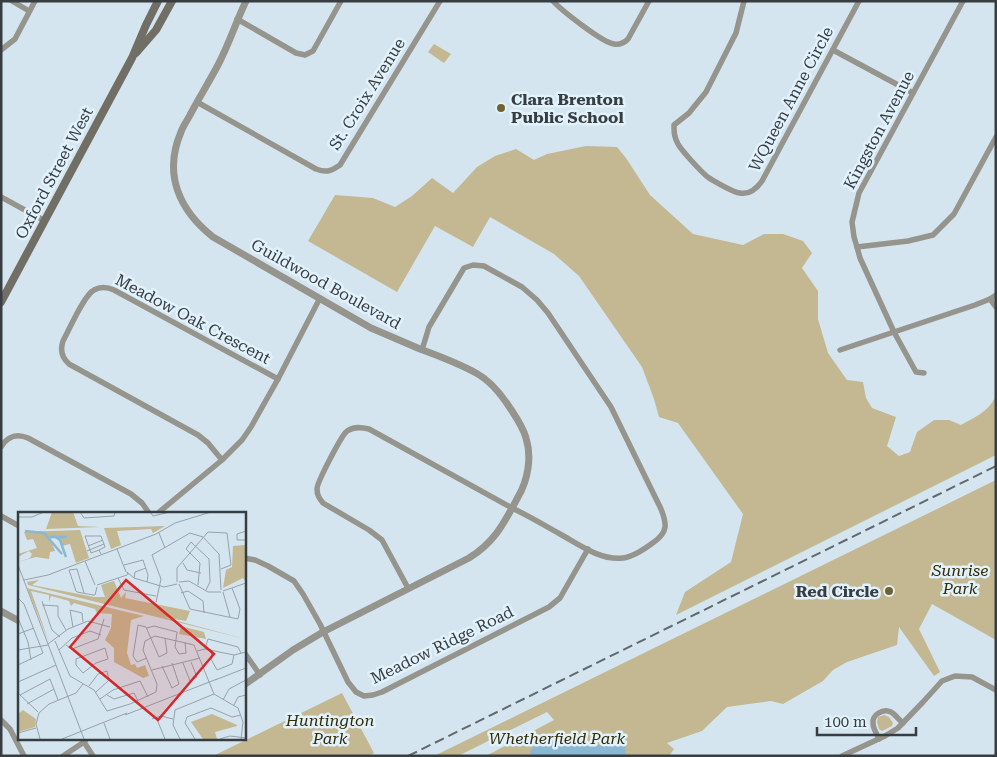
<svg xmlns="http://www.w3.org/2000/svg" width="997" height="757" viewBox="0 0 997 757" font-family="'Roboto Serif',serif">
<rect width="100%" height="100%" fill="#d5e5ef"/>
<!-- green -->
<g fill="#c3b891">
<polygon points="434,44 451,54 444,63 428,52"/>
<path d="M586,146L617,147L626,158L650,195L693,234L743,245L764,234H783L803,241L812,253L802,268L818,291V319L828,353L847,380L863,382L866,398L872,408L896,417L887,446L899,456L910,452L917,432L934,420H949L961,425C975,417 990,411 996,395V455L676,615L685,592L731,562L743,514L678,423L659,417L654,399L642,367L579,276L554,254L490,217L473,247L435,226L397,292L308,241L335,195L373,198L395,207L412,196L432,178L453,193L477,167L495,156L516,149L534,160L547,154Z"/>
<polygon points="996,480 996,640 932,604 919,629 940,672 934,676 899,627 897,645 847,662 833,670 823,681 783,704 771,701 727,707 702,731 667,743 674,749 669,756 486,756 554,720 547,712 458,756 434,756"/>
<polygon points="342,693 374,753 369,756 213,756"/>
<polygon points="884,715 889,717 893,723 892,726 882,731 879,729 877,722 878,717"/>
</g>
<!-- water -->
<path fill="#8ab7d2" d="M562,736L597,745H625L626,756H531L530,751C541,741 548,737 562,736Z"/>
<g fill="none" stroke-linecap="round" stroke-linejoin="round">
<!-- minor -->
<g stroke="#95948d" stroke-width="5.5">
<polyline points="12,1 29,11"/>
<path d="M553,1C561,10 603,43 614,44C620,45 624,43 628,39L649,1"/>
<path d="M744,1L736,33L706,92L689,113L674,125C674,132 674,137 678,144C681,150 703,174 709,178C716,182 732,192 740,193C750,195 757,188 762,181L859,1"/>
<polyline points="237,19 296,53 305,55 313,51 341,1"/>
<polyline points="1,50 15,39 35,1"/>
<polyline points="833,50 913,93"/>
<path d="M197,102L316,169C327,173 331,171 340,165L440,1"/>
<polyline points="1,197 45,221"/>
<polyline points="857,247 908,241 933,235 954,214 996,137"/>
<polyline points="990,299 996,307"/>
<polyline points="840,350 975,305 990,299 996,295"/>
<polyline points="924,373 916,372 894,332 860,258 857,247 854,237 852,222 859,193 963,1"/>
<path d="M1,447C7,437 16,433 28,438L131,494L142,503L149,513"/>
<path d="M222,460L208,443L198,435L69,364C62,358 60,350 63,341C69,330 84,295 94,290C101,286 107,287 114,290L278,379"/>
<polyline points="158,513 222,460 242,440 251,427 278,379 320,298"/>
<polyline points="1,516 19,526"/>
<polyline points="244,558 255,560 268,566 294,581 303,594 320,624 348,682 356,692 364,696 373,695 382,692 549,607 560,598 588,549"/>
<path d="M408,588L382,540L369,530L323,503C319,498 317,495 317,489C317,482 341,437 346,432C353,426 361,427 369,429L512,508C529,516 544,525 560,534C578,544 601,561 623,558C632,557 646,548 654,542C668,532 667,524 661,509L611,407L548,313L537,300L522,287L484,266L473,265L464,268L429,327L422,350"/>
<polyline points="244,652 260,675"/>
<polyline points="1,720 10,729 24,756"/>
<path d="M879,739C877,734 873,729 873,723C872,715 883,708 891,712C895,714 899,720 903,723"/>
<polyline points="84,742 93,756"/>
<polyline points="63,756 84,742 87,738"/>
<polyline points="842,756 885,736 898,728 923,702 942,681 955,676 972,677 996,690"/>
</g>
<!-- tertiary -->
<g stroke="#95948d" stroke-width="7">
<polyline points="1,611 19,621"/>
<path d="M244,685L293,650L323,632L469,558C495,542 504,523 518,497C528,480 532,457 526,438C523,427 516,417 510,408C501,394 491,381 476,373C458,363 439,356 420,349C404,342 387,335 371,328L213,237C179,210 163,174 181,132C183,126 187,121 190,115C199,98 209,82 218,65C229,44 236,22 246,1"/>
</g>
<!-- secondary -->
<g stroke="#716e65" stroke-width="8">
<polyline points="136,53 156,30 172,1"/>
<polyline points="1,302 132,58 146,25 158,1"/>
</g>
<!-- rail -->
<polyline stroke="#60696e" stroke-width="2" stroke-dasharray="10 5" stroke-linecap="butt" points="408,756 996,466"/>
</g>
<!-- markers -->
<g fill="#70622f" stroke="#e2f2fc" stroke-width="2">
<circle cx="501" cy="108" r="5"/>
<circle cx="889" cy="591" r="5"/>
</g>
<g text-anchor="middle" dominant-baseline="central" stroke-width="5" stroke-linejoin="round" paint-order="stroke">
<!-- street labels -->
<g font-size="16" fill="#373d41" stroke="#e2f2fc">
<text transform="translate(367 94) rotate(-58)">St. Croix Avenue</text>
<text transform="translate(791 99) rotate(-62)">WQueen Anne Circle</text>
<text transform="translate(879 130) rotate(-62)">Kingston Avenue</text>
<text transform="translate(54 173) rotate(-62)">Oxford Street West</text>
<text transform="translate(326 284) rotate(29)">Guildwood Boulevard</text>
<text transform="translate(193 319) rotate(28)">Meadow Oak Crescent</text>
<text transform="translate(442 645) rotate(-26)">Meadow Ridge Road</text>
</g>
<!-- poi labels -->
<g font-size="16" font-weight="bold" fill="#373d41" stroke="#e2f2fc" text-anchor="start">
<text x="511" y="99">Clara Brenton<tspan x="511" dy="18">Public School</tspan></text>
<text x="879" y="591" text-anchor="end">Red Circle</text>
</g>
<!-- park labels -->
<g font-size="16" font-style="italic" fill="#342a04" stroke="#e2f2fc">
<text x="960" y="570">Sunrise<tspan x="960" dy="18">Park</tspan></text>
<text x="330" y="720">Huntington<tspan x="330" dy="18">Park</tspan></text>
<text x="557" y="738">Whetherfield Park</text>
</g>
</g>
<!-- overview -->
<g transform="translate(18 512)">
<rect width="228" height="228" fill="#d5e5ef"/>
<path d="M34,0H55L60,14L83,15L28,17ZM147,14L135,21L133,17L99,19L103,33L93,37L86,16ZM62,18L71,46L58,51L52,32L44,34L42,28L35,25L32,27L37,39L32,40L31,47L18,45L0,50L12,46L14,42L11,39L0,45V42L19,36L15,27L9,28L6,20ZM227,33V69L225,66L205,76L208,58L214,55L215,34ZM21,68L14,73L76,85H87L83,73L96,69L103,86L108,80L107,86L172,99L168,109L145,105L227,127L10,73L9,70ZM9,76L126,104L113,108L109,141L113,153L117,152L119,156L127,153L131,164L125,166L96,150V136L87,128L93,116L94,102L79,101L77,97L56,91L53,94L51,89L33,84L31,90V83L13,79L31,130ZM163,114L186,120L188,127L161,122ZM5,198L18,207L17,215L0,220V202ZM194,202L219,213V214L197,220L199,227H185L173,210Z" fill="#c3b891"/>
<path fill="none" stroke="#8ab7d2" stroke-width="2.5" d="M7,19L26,21L44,42M36,24L42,28L48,45M32,25H49"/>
<path fill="none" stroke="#96a2a9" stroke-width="1" d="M62,0L66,6L96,4L97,0M132,0L135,4L152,0M0,5H14L26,0M228,19L219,22V28H228M141,21L147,36M70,34L85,28M99,37L108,60M81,38L87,35L83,24H67L73,41L81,38L83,42M69,39L86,32M67,49L77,73M165,51L169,58L183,61M0,53L66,227M106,53L125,48L130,63L129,70M110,63L109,60L116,66L146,75L159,72M100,66L106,78L138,84M116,66L117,60L128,56M6,68L30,63L138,22L157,11L193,0M159,70V56L190,20L209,21L213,53L203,57M161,70L171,69L190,80H203M161,72L172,97L220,107L222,97L214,76M79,73L109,63M180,73L182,51L168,37L173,30L191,47L192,70L188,78M205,79L228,71M205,80L212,105M66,81L59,57L51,58L58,79L59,80L75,83H77L79,75M163,81L170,79L185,89L186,101M0,86L6,92L25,141L0,153M24,89L34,118L42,125M138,90L143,67L134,43L172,21L185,25L201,42L203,78M24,93L40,94V104L48,118M0,106L10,130L13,148M55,115L52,98L64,101L65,110M129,116L136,114L159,120L157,135L161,142L168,141L167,130M0,122L16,116M37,129L52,164L76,178L89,199L112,192L138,180L139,172L125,138L127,129L137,124L176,133L196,182M30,132L50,117L70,109L92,115M48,133L54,137L80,127L86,107M87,136L90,147L78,151L65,161L58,153V147ZM187,137L190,127L220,135L223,141M0,138L30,133M41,138L54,126L72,119L83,123M194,138L193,147L199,158L214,152L216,143M179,139L187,137L216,143L228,140M129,146L119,150L115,144L120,113L128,115L141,145L149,141L147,126M165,151L172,169L179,165L173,150M144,154L154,176L161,172L154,151M134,158L182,146M197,168L228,156M0,170L38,153M71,174L80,162L89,159L91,168L78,180M0,181L20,200M196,182L220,196L225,210L223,227M2,183L32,167L40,188M89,183L96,187L116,181L120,189M82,187L95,178L122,169L130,185M205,188L211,177L228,168M9,192L36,177M216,193L220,185L228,183M107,203L199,167M138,205L147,227M134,207L143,204L155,207M86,211L92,227M0,221L18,216M22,227L18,212L21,201L31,192L58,181L65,172M44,227L109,201M162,227L155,213L157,198L196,182M177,227L167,211L169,205L193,196L214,205L223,203M202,227L212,224L228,226"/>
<path fill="#d62828" fill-opacity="0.15" stroke="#d62828" stroke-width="2.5" d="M108,68L196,142L140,208L52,135Z"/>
<rect width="228" height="228" fill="none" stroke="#373d41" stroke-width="2.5"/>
</g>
<!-- border -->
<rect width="997" height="757" fill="none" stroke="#373d41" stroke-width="5"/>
<!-- scale -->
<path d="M817 727v8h99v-8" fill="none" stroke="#373d41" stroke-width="2.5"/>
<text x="824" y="727" font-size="15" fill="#373d41" stroke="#e2f2fc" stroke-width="4" paint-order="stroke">100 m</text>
</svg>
